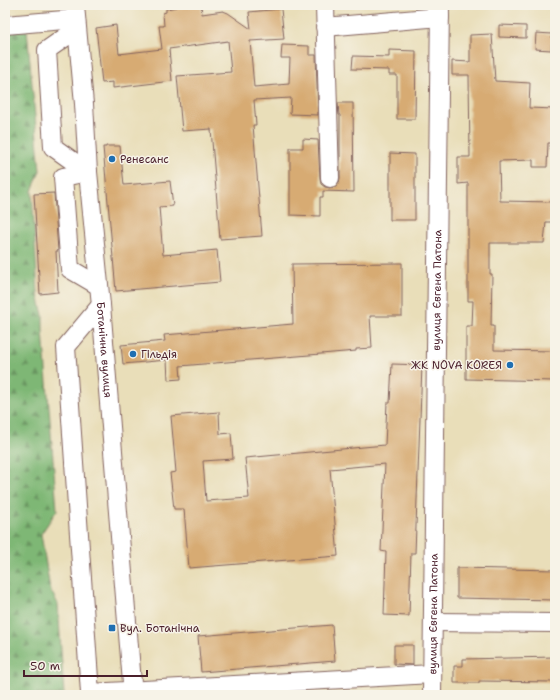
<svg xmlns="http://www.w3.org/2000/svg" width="560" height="700" viewBox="0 0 560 700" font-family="'Shantell Sans',sans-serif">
<defs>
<pattern id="forest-firs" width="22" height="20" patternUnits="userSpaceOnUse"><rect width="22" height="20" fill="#7eb775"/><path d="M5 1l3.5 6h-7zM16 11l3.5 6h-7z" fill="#699460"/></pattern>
</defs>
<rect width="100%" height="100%" fill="#f7f3e8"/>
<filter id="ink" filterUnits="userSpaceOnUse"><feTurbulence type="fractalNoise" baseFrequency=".025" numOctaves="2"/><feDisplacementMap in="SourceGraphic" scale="8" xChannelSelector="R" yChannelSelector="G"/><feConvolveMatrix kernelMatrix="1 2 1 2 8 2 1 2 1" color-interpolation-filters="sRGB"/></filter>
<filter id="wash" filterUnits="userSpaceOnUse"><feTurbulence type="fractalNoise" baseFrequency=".012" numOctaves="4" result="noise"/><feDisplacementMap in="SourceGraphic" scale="16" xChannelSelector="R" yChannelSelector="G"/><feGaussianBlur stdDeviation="0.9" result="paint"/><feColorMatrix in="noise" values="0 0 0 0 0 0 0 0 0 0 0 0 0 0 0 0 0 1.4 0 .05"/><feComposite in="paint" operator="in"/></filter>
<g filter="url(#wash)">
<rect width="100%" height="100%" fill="#e9deb9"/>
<!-- forest -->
<polygon fill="url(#forest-firs)" stroke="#646b50" points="27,30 40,171 32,191 38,295 43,315 43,331 57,510 41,534 50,589 58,604 64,695 6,695 5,679 5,32"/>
<g id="blocks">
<!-- building -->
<g fill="#d7ab73">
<polygon points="177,5 201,5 202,14 223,11 228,13 251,29 249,12 281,9 284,39 250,41 254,87 289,84 290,58 281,58 282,45 309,46 309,55 316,55 318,115 290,114 291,98 254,100 256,125 253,125 262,236 220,239 211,129 182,131 177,76 231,72 228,41 169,49 172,81 113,88 113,82 102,83 96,28 116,25 119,54 162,49 159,26 164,26 163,13 166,12 166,9 177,7"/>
<polygon points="499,25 526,26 526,38 499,37"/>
<polygon points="536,33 552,34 551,50 535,49"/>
<polygon points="492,34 495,81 530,83 529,108 554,109 554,122 555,122 555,143 548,143 547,167 533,167 533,160 499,161 500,201 555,202 555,222 546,222 544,243 490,243 490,274 492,274 491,326 494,326 494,350 555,351 555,381 466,379 466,326 472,326 473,301 468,301 468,183 458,184 458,157 470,157 469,75 452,75 452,61 470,62 470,35"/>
<polygon points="389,50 416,51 415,119 397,119 397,75 389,75 389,70 352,69 353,56 389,57"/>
<polygon points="338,103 353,103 354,192 323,191 323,197 320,197 320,216 290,215 290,148 303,148 303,139 318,140 320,178 321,184 325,187 331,188 336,187 339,183 340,178 340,115 339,115"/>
<polygon points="106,146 120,146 124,185 170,181 173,206 159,207 163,255 217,250 220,282 116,291 103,147 106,147"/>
<polygon points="390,153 415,154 415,220 390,220"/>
<polygon points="54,193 58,251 56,251 58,292 40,294 34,194"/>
<polygon points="402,263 402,316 370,316 372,348 356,349 356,351 180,366 181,379 168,380 167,360 123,364 121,345 165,341 164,335 293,324 292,264"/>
<polygon points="392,364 422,365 415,553 411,553 409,616 384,615 386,552 381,551 385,464 330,469 338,556 189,568 184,509 174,509 170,473 176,472 171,416 219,412 220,434 231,433 233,459 203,461 206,501 249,498 245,458 385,445 387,403 390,403"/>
<polygon points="457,568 555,570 555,600 457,598"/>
<polygon points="332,625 335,661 201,672 198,636"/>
<polygon points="394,645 413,645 413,665 394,664"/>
<polygon points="555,657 555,682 479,681 479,683 454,683 454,666 463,666 463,659"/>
</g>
</g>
</g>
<g filter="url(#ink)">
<use href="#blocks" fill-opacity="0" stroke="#82625d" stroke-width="1"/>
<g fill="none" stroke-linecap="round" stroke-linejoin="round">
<defs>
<g id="minor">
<path id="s1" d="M75,5L84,104L88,172L101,305L133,695"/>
<polyline points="325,5 330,178"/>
<polyline points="5,25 76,19"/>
<polyline points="325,27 440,17"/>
<polyline points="77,29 47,50 53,147 88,172"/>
<polyline points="88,172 63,177 70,269 99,286"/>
<polyline points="101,305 66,347 90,693 432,674"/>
<polyline points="433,622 555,623"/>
<path id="s2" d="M432,695L440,5"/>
</g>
</defs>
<!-- minor casing -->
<use href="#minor" stroke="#82625d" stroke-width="20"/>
<!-- minor -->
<use href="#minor" stroke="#fff" stroke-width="18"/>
</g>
</g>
<!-- markers -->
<g fill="#1f6fb2" stroke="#f7f3e8" stroke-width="1.5">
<circle cx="112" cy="159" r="4"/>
<circle cx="133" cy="354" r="4"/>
<circle cx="510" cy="365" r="4"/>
<rect x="108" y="624" width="8" height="8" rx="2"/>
</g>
<g text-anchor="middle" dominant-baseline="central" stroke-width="3" stroke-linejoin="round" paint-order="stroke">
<!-- poi labels -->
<g font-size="11" fill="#4a1f2b" stroke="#f7f3e8" text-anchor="start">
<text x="120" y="159">Ренесанс</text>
<text x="141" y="354">Гільдія</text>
<text x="502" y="365" text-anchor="end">ЖК NOVA KOREЯ</text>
<text x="120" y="628">Вул. Ботанічна</text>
</g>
<!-- street labels -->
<g font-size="11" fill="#4a1f2b" stroke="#f7f3e8">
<text stroke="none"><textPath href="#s2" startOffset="405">вулиця Євгена Патона</textPath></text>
<text stroke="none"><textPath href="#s1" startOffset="346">Ботанічна вулиця</textPath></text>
<text stroke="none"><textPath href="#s2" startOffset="81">вулиця Євгена Патона</textPath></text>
</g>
</g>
<!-- margin -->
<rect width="560" height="700" fill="none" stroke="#f7f3e8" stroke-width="20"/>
<!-- scale -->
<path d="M24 670v6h123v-6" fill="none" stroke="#4a1f2b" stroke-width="2"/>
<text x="30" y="670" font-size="12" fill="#4a1f2b" stroke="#f7f3e8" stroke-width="3" paint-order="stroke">50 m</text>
</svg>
